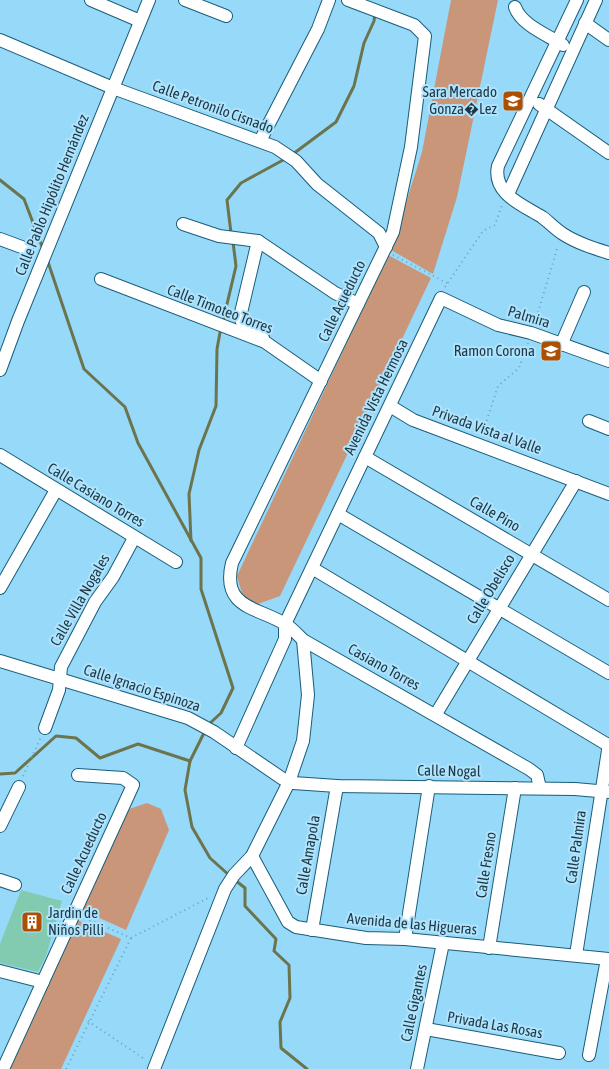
<svg xmlns="http://www.w3.org/2000/svg" width="609" height="1069" viewBox="0 0 609 1069" font-family="'Asap Condensed',sans-serif">
<rect width="100%" height="100%" fill="#97d9f9"/>
<g fill="#ca9679">
<path d="M451 0H498L457 197 433 274 391 250 422 152Z"/>
<path d="M388 255 431 278 280 596 258 604 243 597 237 576Z"/>
<path d="M147 803 161 809 169 830 126 930 82 910 126 810Z"/>
<path d="M77 920 121 939 61 1069H8Z"/>
</g>
<g fill="none" stroke-linecap="round" stroke-linejoin="round">
<g stroke="#6b744d" stroke-width="3">
<path d="M293 154 336 122 354 86 364 43 374 21 375 13"/>
<path d="M0 180 24 199 43 249"/>
<path d="M231 233 227 200 241 183 285 159"/>
<path d="M47 259 84 369 125 407 138 443 201 558V589L233 688 221 713 208 725"/>
<path d="M223 321 236 266 233 242"/>
<path d="M191 541 189 494 199 450 216 406 217 349 221 327"/>
<path d="M205 731 190 761 185 790 192 827 210 858 230 876"/>
<path d="M0 774 15 773 56 736 76 738 100 758 138 744 190 761"/>
<path d="M235 880 245 888V906L276 939 274 951 289 965 290 998 280 1022 281 1048 307 1069"/>
</g>
</g>
<path fill="#82cbb1" d="M21 890 62 901 46 956 38 972 0 963V944Z"/>
<g fill="none" stroke-linecap="round" stroke-linejoin="round">
<g stroke="#185d79" stroke-width="14">
<g id="minor">
<path d="M91 0 140 21"/>
<path d="M185 0 226 16"/>
<path d="M348 0 414 25 425 36 411 147 393 232 232 563C221 609 258 607 285 624 292 628 297 634 303 640L529 769 537 775 540 788"/>
<path d="M577 0 498 166C492 194 523 205 542 217 549 222 555 229 563 234 577 243 593 248 609 253"/>
<path d="M515 7C521 25 548 35 563 45"/>
<path d="M585 23 609 40"/>
<path d="M0 40 113 88 275 147 296 161 317 184 379 233 386 247"/>
<path d="M539 104 609 153"/>
<path d="M260 141 318 29 329 0"/>
<path d="M508 194 596 0"/>
<path d="M183 224 219 236 258 241 335 293 358 304"/>
<path d="M0 239 27 249"/>
<path d="M258 241 240 317 242 322 263 338"/>
<path d="M101 279 265 342 321 381"/>
<path d="M561 345 584 292"/>
<path d="M0 370 18 321 149 0"/>
<path d="M390 406 413 420 609 494"/>
<path d="M589 421 609 429"/>
<path d="M0 455 176 562"/>
<path d="M365 457 609 600"/>
<path d="M338 514 609 673"/>
<path d="M312 568 608 745"/>
<path d="M0 588 56 490"/>
<path d="M0 661 188 718 214 732 283 779 293 783 337 786 575 789 609 792"/>
<path d="M436 714 576 481"/>
<path d="M45 728 59 690 61 667 95 602 113 577 134 538"/>
<path d="M236 748 285 639V624L441 298 498 325 531 333 609 361"/>
<path d="M0 826 19 787"/>
<path d="M252 856 288 922 296 927 366 938 405 939 609 959"/>
<path d="M0 880 15 885"/>
<path d="M312 930 337 786"/>
<path d="M405 939 429 786"/>
<path d="M489 948 515 788"/>
<path d="M576 955 609 744"/>
<path d="M0 971 43 982"/>
<path d="M426 1029 559 1053"/>
<path d="M589 1055 607 959"/>
<path d="M3 1069 133 785 123 778 78 775"/>
<path d="M154 1069 225 889 234 875 252 856 289 782 303 741 308 695 303 640"/>
<path d="M417 1069 443 943"/>
</g>
</g>
<g stroke="#6da2bb" stroke-width="2" stroke-dasharray="1 4" stroke-linecap="butt">
<path d="M393 255 447 283"/>
<path d="M445 287 483 231 495 225 502 205"/>
<path d="M535 322 558 246"/>
<path d="M482 435 498 386 519 368 528 343"/>
<path d="M23 776 41 737"/>
<path d="M85 918 131 938"/>
<path d="M131 938 208 898"/>
<path d="M88 1021 146 1060"/>
<path d="M66 1069 131 938"/>
</g>
<use href="#minor" stroke="#fff" stroke-width="12"/>
</g>
<defs>
<g id="school-square" transform="scale(1.125)"><rect x="-9" y="-9" width="18" height="18" rx="4" fill="#ae4f00" stroke="#b0e4fe"/><path d="M0-5L7-2L0 1L-7-2ZM-4 1L0 2.5L4 1V4Q0 6-4 4Z" fill="#fff"/></g>
<g id="building-square" transform="scale(1.125)"><rect x="-9" y="-9" width="18" height="18" rx="4" fill="#ae4f00" stroke="#b0e4fe"/><path d="M-4-6H4V6H1V3H-1V6H-4ZM-2.5-4.3h1.7v1.8h-1.7ZM.8-4.3h1.7v1.8H.8ZM-2.5-1h1.7V.8h-1.7ZM.8-1h1.7V.8H.8Z" fill="#fff"/></g>
</defs>
<g fill-rule="evenodd">
<use href="#school-square" x="513" y="101"/>
<use href="#school-square" x="551" y="351"/>
<use href="#building-square" x="32" y="922"/>
</g>
<g text-anchor="middle" stroke-width="4" stroke-linejoin="round" paint-order="stroke">
<g font-size="15" fill="#1d3844" stroke="#b0e4fe" text-anchor="end">
<text x="497" y="97">Sara Mercado<tspan x="497" dy="17">Gonza�Lez</tspan></text>
<text x="535" y="356">Ramon Corona</text>
<text x="48" y="918" text-anchor="start">Jardin de<tspan x="48" dy="17">Niños Pilli</tspan></text>
</g>
<g font-size="15" fill="#1d3844" stroke="#b0e4fe">
<text transform="translate(213 107) rotate(20)" y="5">Calle Petronilo Cisnado</text>
<text transform="translate(52 195) rotate(-68)" y="5">Calle Pablo Hipólito Hernández</text>
<text transform="translate(342 301) rotate(-64)" y="5">Calle Acueducto</text>
<text transform="translate(220 309) rotate(21)" y="5">Calle Timoteo Torres</text>
<text transform="translate(529 317) rotate(17)" y="5">Palmira</text>
<text transform="translate(376 397) rotate(-64)" y="5">Avenida Vista Hermosa</text>
<text transform="translate(487 430) rotate(20)" y="5">Privada Vista al Valle</text>
<text transform="translate(96 495) rotate(31)" y="5">Calle Casiano Torres</text>
<text transform="translate(495 514) rotate(30)" y="5">Calle Pino</text>
<text transform="translate(491 589) rotate(-59)" y="5">Calle Obelisco</text>
<text transform="translate(80 600) rotate(-60)" y="5">Calle Villa Nogales</text>
<text transform="translate(384 667) rotate(29)" y="5">Casiano Torres</text>
<text transform="translate(142 688) rotate(18)" y="5">Calle Ignacio Espinoza</text>
<text transform="translate(449 771) rotate(1)" y="5">Calle Nogal</text>
<text transform="translate(576 847) rotate(-82)" y="5">Calle Palmira</text>
<text transform="translate(84 853) rotate(-65)" y="5">Calle Acueducto</text>
<text transform="translate(308 855) rotate(-80)" y="5">Calle Amapola</text>
<text transform="translate(486 865) rotate(-81)" y="5">Calle Fresno</text>
<text transform="translate(412 924) rotate(5)" y="5">Avenida de las Higueras</text>
<text transform="translate(414 1003) rotate(-78)" y="5">Calle Gigantes</text>
<text transform="translate(495 1025) rotate(10)" y="5">Privada Las Rosas</text>
</g>
</g>
</svg>
